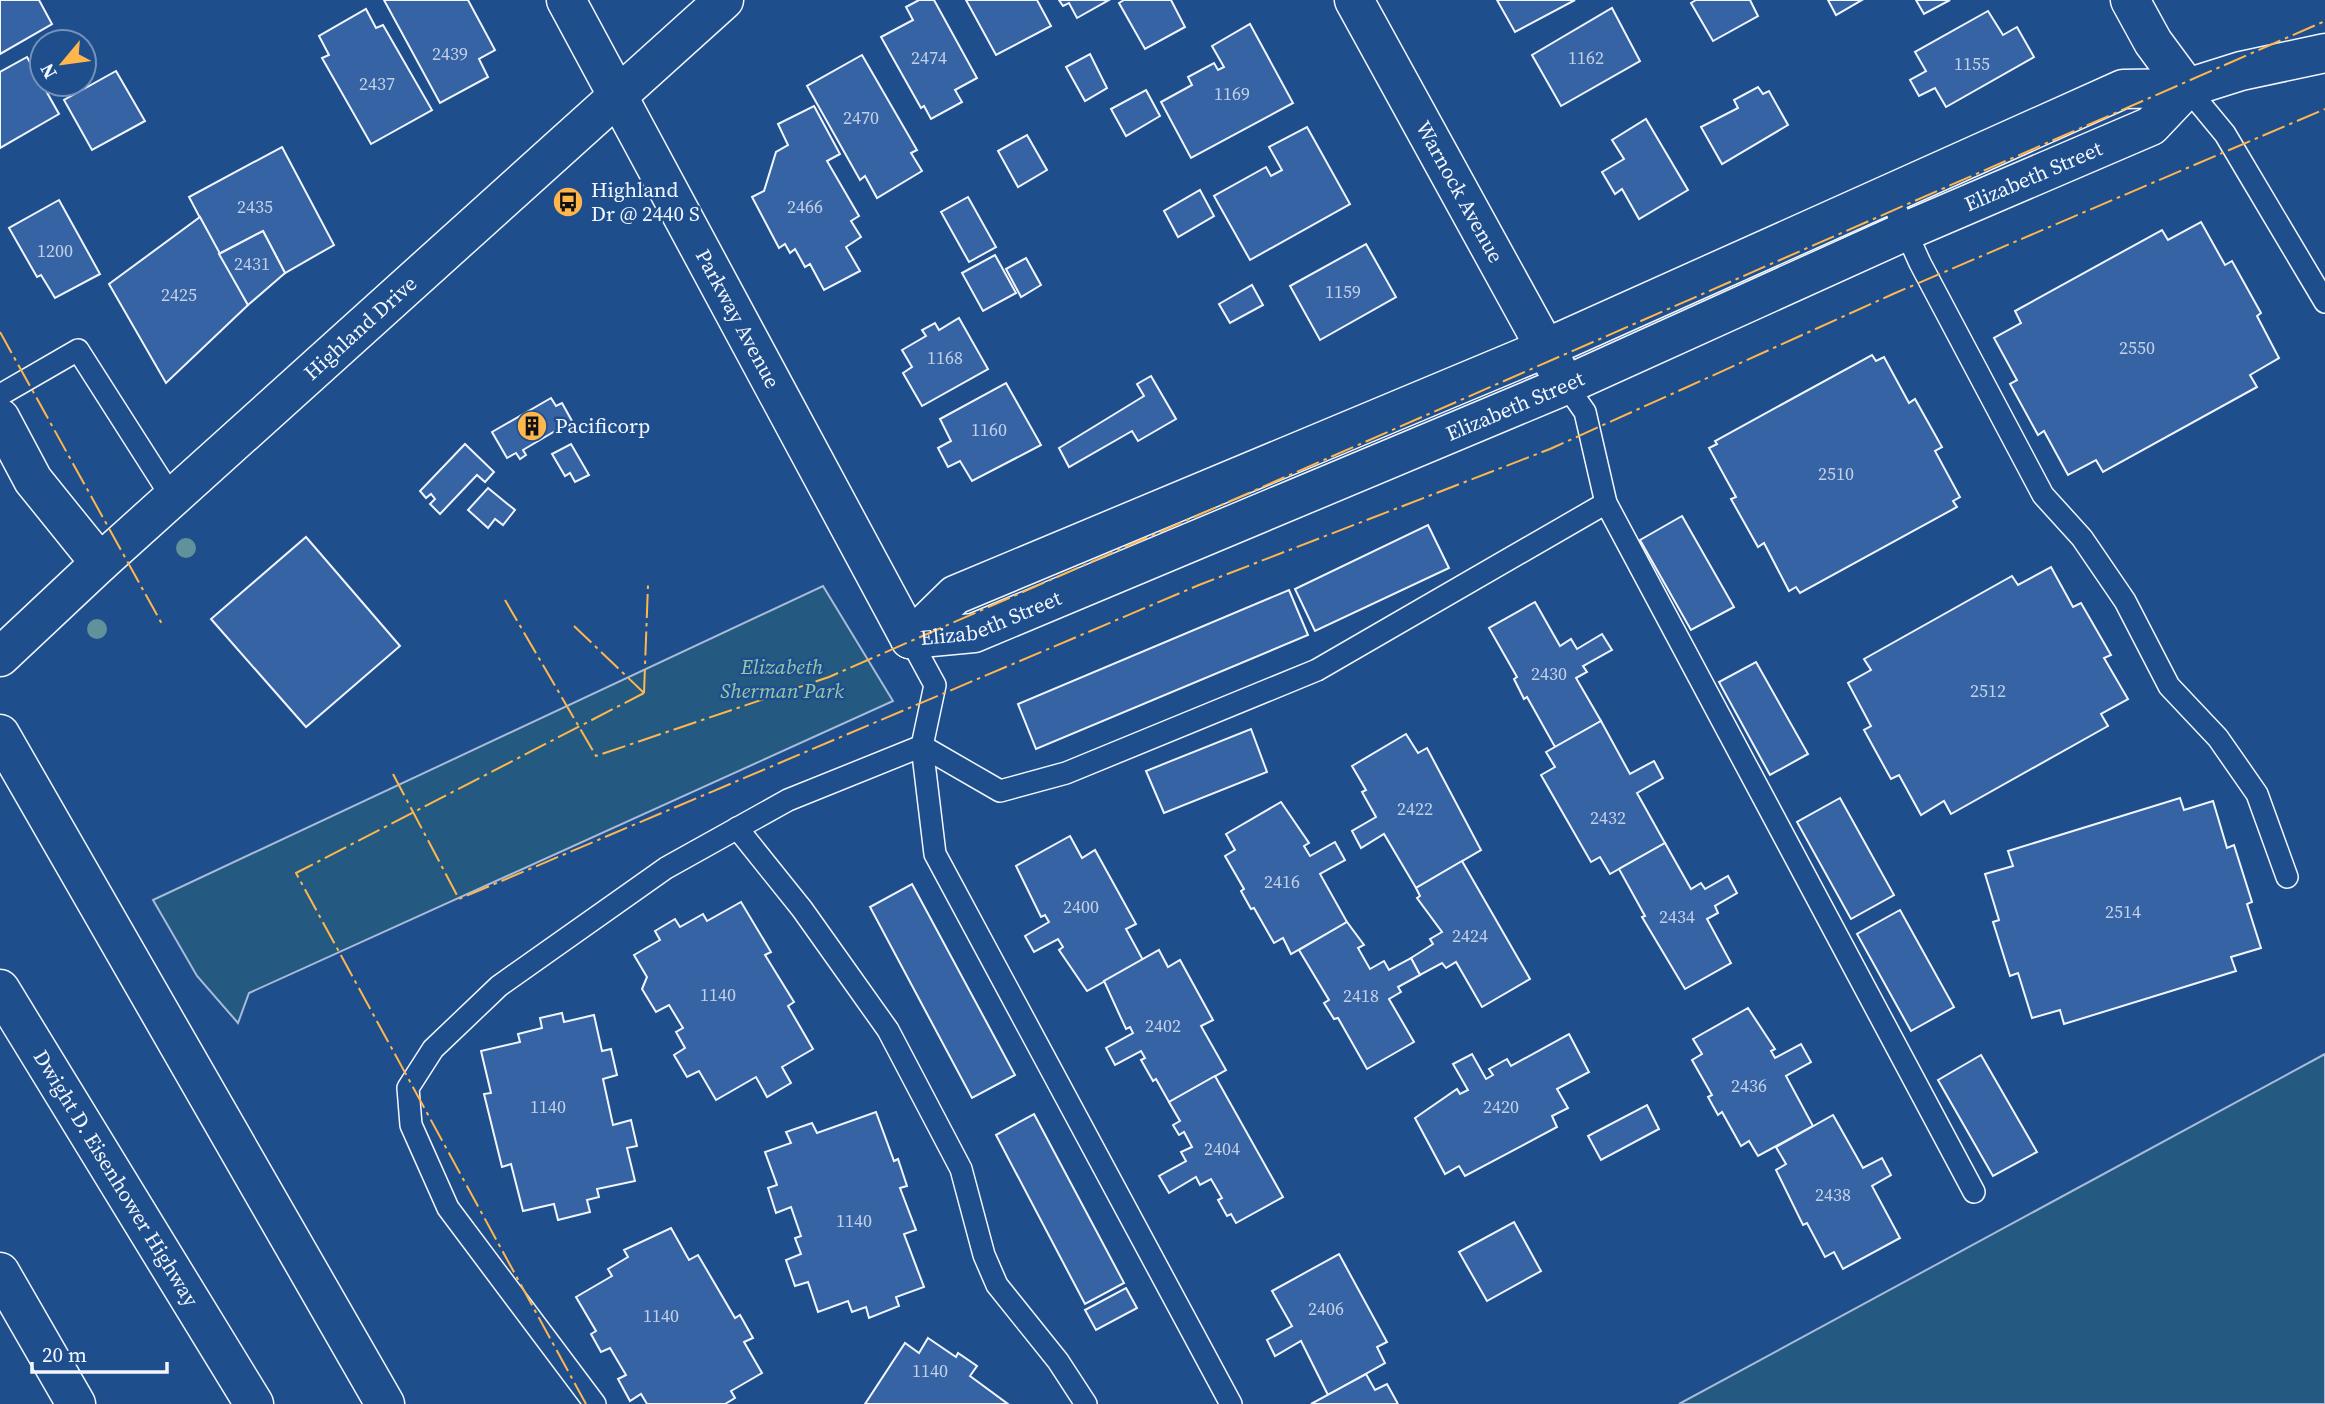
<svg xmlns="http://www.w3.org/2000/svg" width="2325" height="1404" viewBox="0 0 2325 1404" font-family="'Source Serif 4',serif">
<rect width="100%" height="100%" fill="#1f4e8c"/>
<g fill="#245a82" stroke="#a8bbd7" stroke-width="2">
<path d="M823 586 893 701 249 993 238 1023 197 976 153 900Z"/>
<path d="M2325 1054V1404H1679Z"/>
</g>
<g fill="#3563a3" stroke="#f2f6ff" stroke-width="2">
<path d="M0 0H39L52 24 0 54Z"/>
<path d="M384 0H468L495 50 479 59 488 77 440 103Z"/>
<path d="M919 0H934L977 78 955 90 962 102 931 119 924 106 921 108 881 37 913 20 906 7Z"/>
<path d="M966 0H1037L1051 26 996 55Z"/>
<path d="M1059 0H1109L1077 18 1069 3 1063 6Z"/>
<path d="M1124 0H1171L1185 27 1145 49 1119 3Z"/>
<path d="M1497 0H1575L1515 32Z"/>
<path d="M1696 0H1750L1758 16 1713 41 1691 3Z"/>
<path d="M1828 0H1862L1836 15Z"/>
<path d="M1916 0H1950L1924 14Z"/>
<path d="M1612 8 1640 61 1561 106 1532 55Z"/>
<path d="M366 9 376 28 383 25 432 110 371 144 322 58 329 55 319 36Z"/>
<path d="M1988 11 2003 35 2017 27 2034 57 1946 107 1935 88 1919 96 1910 80 1926 71 1915 52Z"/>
<path d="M1250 24 1293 103 1191 158 1161 102 1192 85 1188 77 1214 63 1218 70 1224 67 1212 46Z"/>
<path d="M1090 54 1107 88 1085 101 1066 67Z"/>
<path d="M862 55 917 150 911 153 922 171 877 198 865 176 860 180 807 86Z"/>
<path d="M27 57 59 114 0 148V72Z"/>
<path d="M116 71 145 121 92 150 64 100Z"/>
<path d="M1758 87 1763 94 1769 91 1788 125 1722 164 1701 127 1738 108 1734 100Z"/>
<path d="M1146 90 1160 116 1126 136 1111 109Z"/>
<path d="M814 106 840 154 827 161 859 216 851 221 861 237 846 247 860 271 824 290 810 264 805 267 795 249 790 253 785 244 779 248 752 197 764 191 776 152 788 145 778 124Z"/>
<path d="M1646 119 1688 190 1639 219 1622 189 1615 194 1602 172 1624 159 1612 140Z"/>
<path d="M1307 127 1350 204 1250 260 1214 196 1266 167 1271 176 1282 170 1269 147Z"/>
<path d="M1027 135 1047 170 1018 187 998 151Z"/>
<path d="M282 147 334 245 285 273 263 231 219 254 189 197Z"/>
<path d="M1200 190 1214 216 1178 237 1164 211Z"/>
<path d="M968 197 996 247 969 262 941 212Z"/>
<path d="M59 200 100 274 55 298 41 275 37 277 9 228Z"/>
<path d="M200 217 248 305 166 383 109 284Z"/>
<path d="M2201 222 2225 265 2232 261 2261 313 2257 316 2279 358 2250 375 2257 387 2103 472 2096 460 2068 475 2044 431 2038 435 2010 384 2017 380 1994 338 2021 323 2015 311 2162 230 2168 240Z"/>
<path d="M263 231 285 273 248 305 219 254Z"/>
<path d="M1366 244 1396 297 1320 340 1290 286Z"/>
<path d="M995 255 1016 293 983 311 962 273Z"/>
<path d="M1026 258 1041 285 1021 297 1006 269Z"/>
<path d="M1252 285 1263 305 1230 323 1219 304Z"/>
<path d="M959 318 988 369 922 406 903 373 912 367 902 350 926 336 922 330 935 323 939 330Z"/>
<path d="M1872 355 1876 361 1884 357 1909 403 1915 399 1942 447 1935 451 1960 497 1953 501 1957 507 1800 593 1796 587 1789 591 1764 543 1758 547 1731 499 1736 497 1709 448 1717 444 1715 441Z"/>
<path d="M1151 376 1176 419 1138 441 1132 431 1069 467 1059 448 1144 396 1137 384Z"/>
<path d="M1006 383 1041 445 972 481 960 461 948 467 938 448 951 441 940 419Z"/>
<path d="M551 398 556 406 562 403 572 421 523 450 526 455 520 459 516 453 507 458 492 432Z"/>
<path d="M465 444 494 472 485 482 477 475 440 514 430 504 435 499 431 494 426 498 420 491Z"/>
<path d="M571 444 589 475 575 482 570 473 565 476 552 454Z"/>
<path d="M488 488 515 510 503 525 495 519 488 528 468 510Z"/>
<path d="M1682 516 1734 607 1691 630 1640 540Z"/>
<path d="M1428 525 1449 568 1315 631 1295 589Z"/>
<path d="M306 537 400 646 306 727 211 619Z"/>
<path d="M2051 567 2073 607 2081 603 2111 655 2104 658 2128 699 2101 714 2108 726 1951 814 1944 801 1921 815 1899 775 1891 779 1864 730 1871 726 1848 683 1871 670 1864 659 2012 576 2018 585Z"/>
<path d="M1289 590 1308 635 1036 749 1018 704Z"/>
<path d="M1535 602 1560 646 1571 639 1577 649 1602 634 1612 650 1583 666 1587 672 1576 678 1601 721 1555 747 1527 697 1524 699 1514 679 1517 677 1489 628Z"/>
<path d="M1756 662 1808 754 1770 775 1719 682Z"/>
<path d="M1601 721 1630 774 1654 761 1663 778 1637 793 1665 843 1610 874 1600 857 1591 862 1541 775 1555 767 1546 752Z"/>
<path d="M1251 729 1267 772 1164 813 1146 771Z"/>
<path d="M1406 734 1418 753 1427 748 1481 850 1416 888 1384 834 1361 848 1352 831 1376 817 1362 792 1366 790 1352 766Z"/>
<path d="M1840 798 1894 895 1851 919 1797 822Z"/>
<path d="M2180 798 2184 810 2213 801 2227 848 2234 845 2252 902 2247 904 2261 948 2231 957 2236 971 2064 1024 2060 1010 2032 1018 2018 973 2010 976 1993 922 1999 920 1985 874 2013 866 2008 851Z"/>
<path d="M1281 802 1309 843 1304 846 1310 856 1335 842 1345 860 1320 874 1347 922 1291 954 1283 938 1274 943 1254 908 1251 909 1241 891 1244 889 1225 856 1235 850 1226 834Z"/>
<path d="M1070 836 1082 858 1095 850 1136 924 1126 929 1143 960 1087 991 1059 950 1063 947 1058 939 1034 952 1025 936 1049 922 1045 915 1041 917 1016 866Z"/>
<path d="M1665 843 1691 889 1701 883 1705 889 1728 876 1737 893 1715 906 1718 913 1707 919 1731 963 1685 989 1642 917 1645 916 1619 869Z"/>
<path d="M1462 861 1530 979 1482 1007 1456 962 1446 968 1442 963 1420 975 1411 958 1433 944 1430 939 1442 932 1417 898 1420 896 1416 888Z"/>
<path d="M912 884 1015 1075 972 1098 870 907Z"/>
<path d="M741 902 771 952 765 955 794 1002 788 1006 813 1049 782 1067 791 1083 767 1097 756 1077 716 1100 699 1071 687 1077 674 1055 685 1048 676 1032 683 1028 669 1005 656 1012 642 989 647 977 634 955 660 940 655 931 675 919 680 927 703 914 707 921Z"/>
<path d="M1900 910 1954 1007 1911 1031 1857 934Z"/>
<path d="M1347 922 1364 945 1358 948 1370 969 1384 961 1389 970 1411 958 1420 975 1398 987 1401 992 1389 999 1414 1042 1367 1069 1338 1018 1334 1019 1324 1003 1329 1000 1299 950Z"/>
<path d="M1159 950 1168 967 1180 960 1213 1020 1201 1026 1226 1070 1169 1102 1156 1079 1153 1081 1141 1060 1145 1058 1141 1051 1115 1065 1106 1048 1133 1033 1130 1027 1126 1029 1104 981Z"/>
<path d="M1748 1008 1775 1049 1771 1051 1775 1058 1801 1044 1811 1062 1786 1076 1813 1126 1758 1156 1749 1141 1741 1146 1722 1112 1718 1115 1708 1097 1712 1095 1692 1060 1702 1054 1693 1039Z"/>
<path d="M562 1013 564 1022 594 1015 602 1051 611 1049 617 1075 603 1079 613 1125 631 1120 637 1146 627 1148 635 1181 597 1189 599 1197 587 1200 590 1212 558 1220 554 1204 523 1211 511 1164 502 1167 484 1094 491 1093 481 1051 520 1042 518 1034 542 1028 540 1018Z"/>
<path d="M1569 1034 1589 1072 1557 1089 1568 1108 1552 1116 1557 1127 1465 1176 1459 1166 1445 1174 1415 1118 1457 1089 1460 1094 1468 1090 1453 1064 1472 1054 1486 1079 1493 1075 1489 1069 1507 1059 1511 1066Z"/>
<path d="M1981 1055 2037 1152 1993 1176 1938 1080Z"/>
<path d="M1215 1076 1283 1197 1236 1223 1231 1214 1227 1216 1218 1200 1222 1198 1211 1179 1200 1185 1196 1177 1169 1193 1159 1176 1186 1161 1181 1152 1192 1147 1184 1132 1179 1135 1173 1125 1180 1121 1169 1102Z"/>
<path d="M1647 1105 1659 1129 1601 1160 1588 1136Z"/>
<path d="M876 1112 894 1161 898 1159 907 1186 900 1188 916 1230 904 1234 924 1287 896 1297 899 1306 869 1318 866 1307 852 1312 848 1301 818 1312 808 1282 795 1286 786 1260 801 1254 795 1238 801 1236 791 1207 776 1213 768 1188 777 1185 765 1152 791 1143 786 1132 812 1123 817 1133Z"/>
<path d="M1034 1114 1124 1283 1085 1304 996 1135Z"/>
<path d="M1833 1115 1863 1168 1882 1158 1891 1175 1872 1186 1900 1238 1843 1269 1834 1252 1825 1257 1807 1223 1803 1225 1776 1170 1786 1164 1776 1147Z"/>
<path d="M1514 1222 1541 1271 1487 1301 1459 1252Z"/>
<path d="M671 1228 689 1260 698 1255 735 1318 740 1315 753 1338 744 1342 762 1373 731 1391 735 1398 725 1404H647L641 1394 630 1401 618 1379 626 1375 610 1348 601 1352 591 1334 596 1331 576 1297 612 1276 608 1269 628 1257 624 1250Z"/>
<path d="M1339 1254 1387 1342 1377 1347 1385 1363 1328 1395 1301 1341 1275 1356 1267 1340 1292 1326 1272 1291Z"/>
<path d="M1126 1288 1137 1308 1096 1330 1085 1310Z"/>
<path d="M928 1338 956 1357 958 1353 977 1366 970 1376 1008 1404H865L905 1343 919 1353Z"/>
<path d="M1366 1374 1375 1390 1387 1384 1398 1404H1311Z"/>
</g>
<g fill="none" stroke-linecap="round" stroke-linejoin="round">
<g stroke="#f2f6ff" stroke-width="24">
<g id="lane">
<path d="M2187 88 2225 134 2325 302"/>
<path d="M1889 194 1920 263 2043 495 2082 538 2125 601 2169 686 2218 738 2257 794 2287 877"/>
<path d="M1566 385 1585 412 1606 503 1974 1192"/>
<path d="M0 395 78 350 173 499"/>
<path d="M910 639 935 685 922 746 935 854 1231 1404"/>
<path d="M737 828 802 909 888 1030 961 1169 984 1255 997 1285 1058 1361 1086 1404"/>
<path d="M595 1404 448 1208 411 1125 408 1088 433 1049 499 986 666 868 788 800 922 746 1000 791 1066 773 1317 670 1606 503"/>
</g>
</g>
<g stroke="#f2f6ff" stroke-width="41">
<g id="street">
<path id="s1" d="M566 0 910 639"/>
<path id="s2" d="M1354 0 1558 371"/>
<path d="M2130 0 2153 42 2187 88"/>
<path d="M0 418 33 480 100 563"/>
<path d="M910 639 955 595 1546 348 2123 89 2187 88 2241 71 2325 53"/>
<path id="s3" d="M910 639 974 633 1566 385 1906 231 2151 126 2187 88"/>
</g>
</g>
<g stroke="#f2f6ff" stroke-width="41">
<g id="secondary">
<path id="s4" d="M0 657 100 563 724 0"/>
</g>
</g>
<g stroke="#f2f6ff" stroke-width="41">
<g id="highway">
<path d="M0 734 385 1404"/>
<path id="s5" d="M0 989 254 1404"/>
<path d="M0 1272 76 1404"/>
</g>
</g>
<use href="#lane" stroke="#1f4e8c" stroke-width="21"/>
<use href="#street" stroke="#1f4e8c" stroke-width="38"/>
<use href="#secondary" stroke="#1f4e8c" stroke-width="38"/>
<use href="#highway" stroke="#1f4e8c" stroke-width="38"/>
<g stroke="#ffb74d" stroke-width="2" stroke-dasharray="24 5 3.5 5" stroke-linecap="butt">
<path d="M0 332 162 624"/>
<path d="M505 600 596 756 829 677 2325 21"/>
<path d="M574 626 644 693"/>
<path d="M644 693 648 585"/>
<path d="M393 774 459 899 1199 585 1550 449 1893 294 2325 109"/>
<path d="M586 1404 296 873 644 693"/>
</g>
</g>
<g fill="#61919a">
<circle cx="186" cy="548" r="10"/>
<circle cx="97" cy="629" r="10"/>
</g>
<defs>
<g id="bus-disc" transform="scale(1.575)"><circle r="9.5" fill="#ffb74d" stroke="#1f4e8c"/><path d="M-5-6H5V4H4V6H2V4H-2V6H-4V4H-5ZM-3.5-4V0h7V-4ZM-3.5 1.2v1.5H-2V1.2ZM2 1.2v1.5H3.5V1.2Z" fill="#111"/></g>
<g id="building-disc" transform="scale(1.575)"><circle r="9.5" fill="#ffb74d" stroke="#1f4e8c"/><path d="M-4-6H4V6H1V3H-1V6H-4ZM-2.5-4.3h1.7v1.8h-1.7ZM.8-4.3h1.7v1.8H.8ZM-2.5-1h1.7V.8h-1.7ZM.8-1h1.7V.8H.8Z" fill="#111"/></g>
</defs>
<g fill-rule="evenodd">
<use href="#bus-disc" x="568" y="202"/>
<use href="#building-disc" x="532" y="426"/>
</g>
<g text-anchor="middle" stroke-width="5" stroke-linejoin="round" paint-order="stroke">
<g font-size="18" fill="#c3d1e8">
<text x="450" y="60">2439</text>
<text x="929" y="64">2474</text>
<text x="1586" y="64">1162</text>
<text x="1972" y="70">1155</text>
<text x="377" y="90">2437</text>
<text x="1232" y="100">1169</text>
<text x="861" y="124">2470</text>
<text x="255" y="213">2435</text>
<text x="805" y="213">2466</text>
<text x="55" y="257">1200</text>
<text x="252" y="270">2431</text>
<text x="1343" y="298">1159</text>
<text x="179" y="301">2425</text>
<text x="2137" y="354">2550</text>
<text x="945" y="364">1168</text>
<text x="989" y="436">1160</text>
<text x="1836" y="480">2510</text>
<text x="1549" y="680">2430</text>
<text x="1988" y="697">2512</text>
<text x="1415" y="815">2422</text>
<text x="1608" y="824">2432</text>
<text x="1282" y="888">2416</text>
<text x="1081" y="913">2400</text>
<text x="2123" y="918">2514</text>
<text x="1677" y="923">2434</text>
<text x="1470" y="942">2424</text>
<text x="718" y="1001">1140</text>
<text x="1361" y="1002">2418</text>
<text x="1163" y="1032">2402</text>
<text x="1749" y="1092">2436</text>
<text x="548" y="1113">1140</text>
<text x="1501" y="1113">2420</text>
<text x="1222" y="1155">2404</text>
<text x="1833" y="1201">2438</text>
<text x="854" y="1227">1140</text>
<text x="1326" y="1315">2406</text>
<text x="661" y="1322">1140</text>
<text x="930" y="1377">1140</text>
</g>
<g font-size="21" fill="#f2f6ff" stroke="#1f4e8c">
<text dy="7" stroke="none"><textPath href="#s3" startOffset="1218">Elizabeth Street</textPath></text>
<text dy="7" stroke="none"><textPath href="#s2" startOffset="219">Warnock Avenue</textPath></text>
<text dy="7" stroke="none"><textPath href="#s1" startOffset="362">Parkway Avenue</textPath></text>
<text dy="7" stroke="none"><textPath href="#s4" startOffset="488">Highland Drive</textPath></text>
<text dy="7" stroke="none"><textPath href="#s3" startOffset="651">Elizabeth Street</textPath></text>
<text dy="7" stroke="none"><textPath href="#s3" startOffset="84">Elizabeth Street</textPath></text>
<text dy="7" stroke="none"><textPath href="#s5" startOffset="222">Dwight D. Eisenhower Highway</textPath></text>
</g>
<g font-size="21" fill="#f2f6ff" stroke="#1f4e8c" text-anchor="start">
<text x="591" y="197">Highland<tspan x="591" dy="24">Dr @ 2440 S</tspan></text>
<text x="555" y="433">Pacificorp</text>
</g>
<g font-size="21" font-style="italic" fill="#97c8a6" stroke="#1f4e8c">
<text x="782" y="674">Elizabeth<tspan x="782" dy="24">Sherman Park</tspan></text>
</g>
</g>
<g transform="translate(63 63) rotate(241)"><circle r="33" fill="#1f4e8c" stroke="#7391ba" stroke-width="2"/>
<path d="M0-5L12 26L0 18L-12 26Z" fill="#ffb74d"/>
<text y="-10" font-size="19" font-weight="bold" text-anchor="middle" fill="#f2f6ff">N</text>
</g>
<path d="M32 1362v10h135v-10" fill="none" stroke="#f2f6ff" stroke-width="3.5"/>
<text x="42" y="1362" font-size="21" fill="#f2f6ff" stroke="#1f4e8c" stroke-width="5" paint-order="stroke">20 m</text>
</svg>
